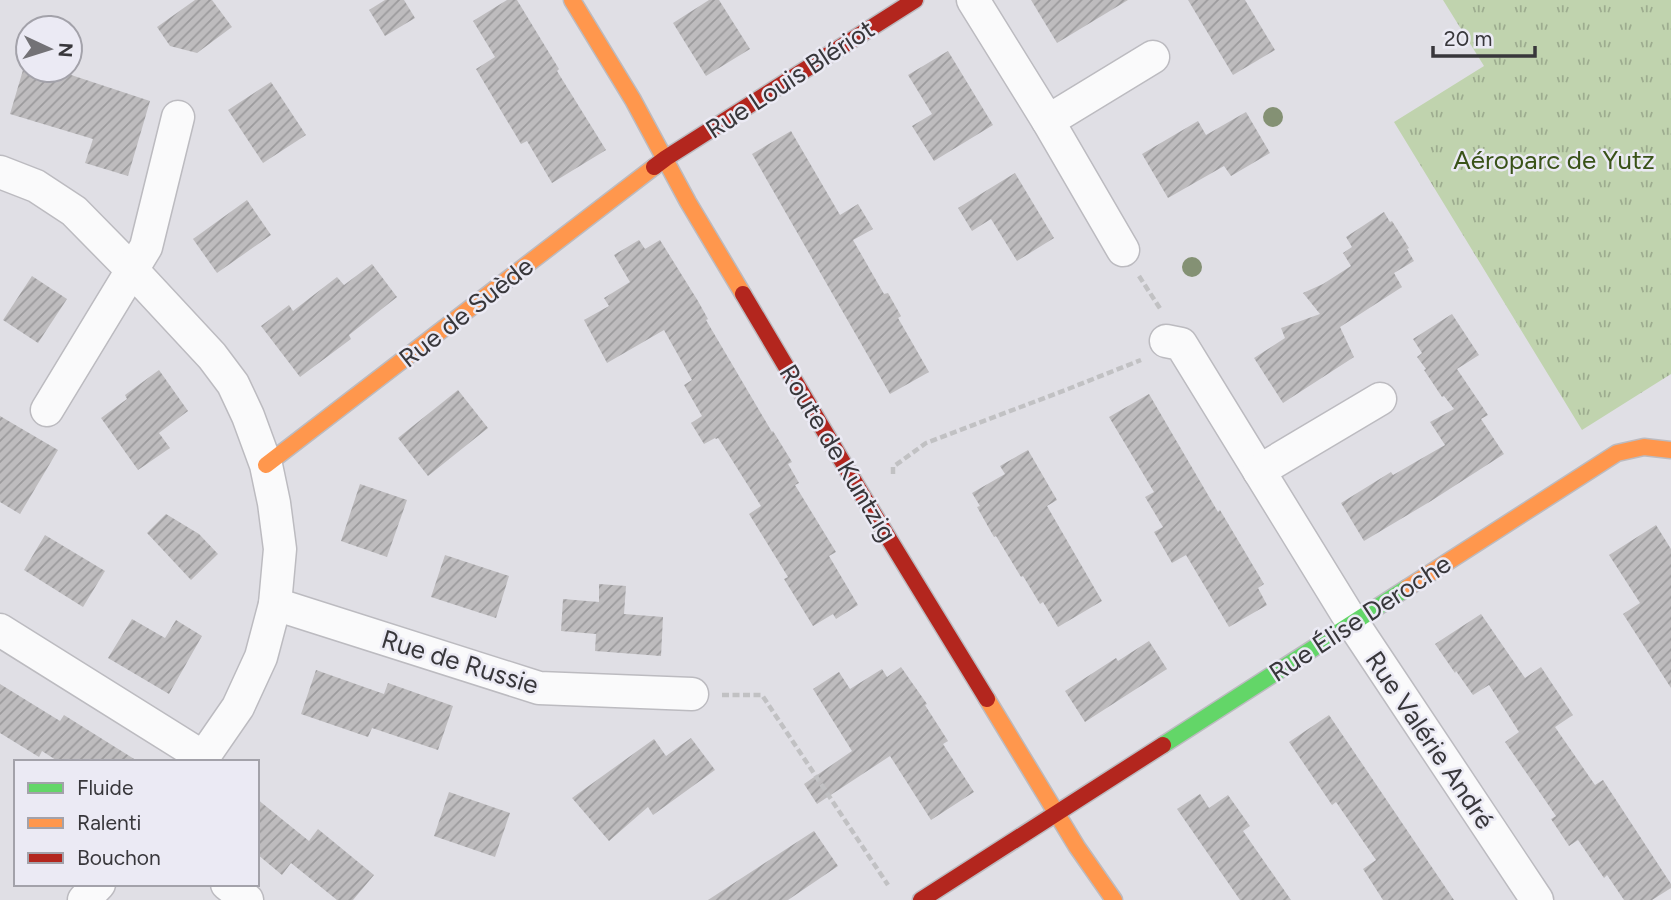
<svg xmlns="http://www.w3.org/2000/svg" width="1671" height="900" viewBox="0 0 1671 900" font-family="Figtree,sans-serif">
<defs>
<pattern id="grass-tufts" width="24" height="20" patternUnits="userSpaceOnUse" patternTransform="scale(1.75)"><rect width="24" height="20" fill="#c0d3ae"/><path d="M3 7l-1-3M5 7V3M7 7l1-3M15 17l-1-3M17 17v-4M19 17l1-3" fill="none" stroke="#9dac8f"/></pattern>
<pattern id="building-hatch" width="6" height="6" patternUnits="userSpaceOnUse" patternTransform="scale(1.75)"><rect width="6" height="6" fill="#bebcbe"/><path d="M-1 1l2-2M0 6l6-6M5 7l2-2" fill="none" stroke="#9b9a9c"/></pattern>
</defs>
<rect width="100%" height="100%" fill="#e0dfe5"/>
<path fill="url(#grass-tufts)" d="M1443 0H1671V374L1582 430 1394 122 1484 66Z"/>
<g fill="url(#building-hatch)">
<path d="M195 0H212L232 27 197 53 170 46 157 27Z"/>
<path d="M385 0H404L415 18 385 36 369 10Z"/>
<path d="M507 0H517L559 69 557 71 606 150 552 183 527 141 521 144 476 69 495 57 473 21Z"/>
<path d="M709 0H719L750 49 706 76 673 23Z"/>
<path d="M1031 0H1128L1057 43Z"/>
<path d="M1188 0H1245L1275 50 1233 75Z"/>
<path d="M948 51 993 125 934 161 912 126 932 114 908 75Z"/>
<path d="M23 70H56L150 101 128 176 85 163 93 139 10 114Z"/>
<path d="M271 82 306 135 263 163 228 110Z"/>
<path d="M1246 112 1270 153 1231 176 1224 166 1168 198 1142 154 1198 121 1206 135Z"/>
<path d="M791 131 840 215 858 204 873 229 853 240 884 294 888 293 901 316 898 318 929 372 890 394 752 154Z"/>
<path d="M1015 173 1054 238 1017 261 991 219 972 231 958 208Z"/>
<path d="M247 200 271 235 217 273 193 239Z"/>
<path d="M1384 212 1390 222 1392 221 1409 248 1407 249 1414 261 1394 273 1402 287 1340 327 1354 357 1283 403 1254 358 1285 338 1281 328 1320 314 1303 293 1323 284 1351 266 1343 253 1352 247 1346 237Z"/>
<path d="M639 240 645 249 660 240 698 301 708 319 706 320 772 432 773 431 792 462 788 464 799 483 795 485 836 552 829 556 858 605 836 619 833 614 813 626 784 579 788 577 749 514 761 506 718 438 716 439 715 438 704 444 691 423 702 416 684 385 692 380 664 330 607 363 584 320 609 306 604 298 630 282 614 255Z"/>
<path d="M372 264 397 297 349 335 351 339 300 377 261 326 289 305 293 311 337 277 344 285Z"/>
<path d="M32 276 67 299 38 343 3 320Z"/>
<path d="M1452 314 1479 355 1457 369 1488 415 1481 419 1504 454 1431 501 1364 541 1341 503 1391 472 1393 475 1445 445 1430 422 1454 409 1444 396 1442 397 1424 370 1426 369 1417 357 1422 353 1413 339Z"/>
<path d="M159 370 188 411 159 433 170 448 138 470 101 418 127 399 125 395Z"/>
<path d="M458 390 488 428 428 476 398 438Z"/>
<path d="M1149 394 1218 512 1220 510 1264 584 1258 588 1267 605 1229 627 1186 555 1172 563 1154 532 1163 527 1145 497 1154 492 1109 417Z"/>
<path d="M0 416 58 450 20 514 0 502Z"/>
<path d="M1028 450 1057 500 1047 506 1102 601 1058 627 1043 602 1040 604 1023 576 1021 577 996 536 994 537 977 507 980 506 972 493 1005 474 1000 466Z"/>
<path d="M360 484 407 500 387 557 341 541Z"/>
<path d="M166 514 199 534 218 554 191 580 147 533Z"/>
<path d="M1656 525 1671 549V688L1623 614 1640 603 1609 555Z"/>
<path d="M45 535 105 571 83 607 24 570Z"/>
<path d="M445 555 509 576 496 618 431 597Z"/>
<path d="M599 584 626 586 624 614 663 617 661 656 595 651 596 634 561 631 563 599 599 602Z"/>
<path d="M1481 614 1525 678 1541 667 1573 715 1555 727 1595 785 1603 780 1671 884V888L1652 900H1624L1607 875 1604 878 1578 840 1569 846 1551 819 1556 816 1505 742 1519 732 1489 685 1473 695 1456 671 1455 673 1435 644Z"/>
<path d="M132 619 165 638 176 620 202 636 169 694 108 658Z"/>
<path d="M1149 641 1167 669 1085 722 1065 691 1116 658 1118 661Z"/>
<path d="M901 667 927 704 925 705 948 741 943 744 974 792 931 820 890 756 817 804 804 784 852 751 813 689 839 672 850 689 882 669 887 677Z"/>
<path d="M316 670 384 694 388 683 453 706 438 750 372 728 368 737 301 714Z"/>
<path d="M0 684 60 721 64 715 139 762H59L42 751 39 757 0 733Z"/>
<path d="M1329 715 1365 768 1454 900H1383L1363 869 1376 860 1336 802 1332 805 1289 742Z"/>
<path d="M691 738 715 770 653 815 648 807 609 841 572 798 654 739 666 756Z"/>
<path d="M449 792 510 813 495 857 434 836Z"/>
<path d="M1200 794 1209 808 1228 795 1250 826 1243 831 1291 900H1240L1177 809Z"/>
<path d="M257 799 309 841 318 829 374 875 353 900H337L291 863 282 875 257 854Z"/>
<path d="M814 831 838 866 788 900H708Z"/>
</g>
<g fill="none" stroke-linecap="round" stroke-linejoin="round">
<g stroke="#bcbbc0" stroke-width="35">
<g id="street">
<path d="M973 0 1048 121 1123 250"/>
<path d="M1048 121 1153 57"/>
<path d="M0 172 36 186 74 211 133 271 212 356 233 384 248 416 266 465 274 503 280 549 275 604 261 657 238 707 200 762"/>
<path d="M1166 341 1181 344 1352 622 1537 900"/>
<path d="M47 410 146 247 178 117"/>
<path d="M1259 471 1380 399"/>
<path d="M275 604 539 688 692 694"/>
<path d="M0 630 203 757"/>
<path d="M227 884 247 900"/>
<path d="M84 900 99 884"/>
</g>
</g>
<g stroke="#bcbbc0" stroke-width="19">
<path id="fast" d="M1163 745 1407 588"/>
</g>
<g stroke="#bcbbc0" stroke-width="19">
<g id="slow">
<path d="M572 0 633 100 688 202 743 294"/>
<path d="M266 465 654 167"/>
<path d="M1407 588 1617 453 1644 447 1671 450"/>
<path d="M987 699 1077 847 1114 900"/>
</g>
</g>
<g stroke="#bcbbc0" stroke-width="19">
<g id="jam">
<path d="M654 167 666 158 915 0"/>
<path d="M743 294 864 498 987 699"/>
<path d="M921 900 1163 745"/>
</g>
</g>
<g stroke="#c1c1c3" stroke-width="4.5" stroke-dasharray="7 3.5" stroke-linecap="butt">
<path d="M1139 276 1161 310"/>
<path d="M893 474V467L926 443 1068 389 1141 360"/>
<path d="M722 695H762L888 885"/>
</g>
<use href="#street" stroke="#fafafb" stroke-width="32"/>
<use href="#fast" stroke="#63d668" stroke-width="16"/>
<use href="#slow" stroke="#ff974d" stroke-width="16"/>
<use href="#jam" stroke="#b3261e" stroke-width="16"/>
</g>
<g fill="#849174">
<circle cx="1273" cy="117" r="10"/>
<circle cx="1192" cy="267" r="10"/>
</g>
<g text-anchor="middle" stroke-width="5" stroke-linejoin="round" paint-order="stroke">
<g font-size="26" fill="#38373b" stroke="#ebeaf4">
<text transform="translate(790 79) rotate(-33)" y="9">Rue Louis Blériot</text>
<text transform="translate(466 312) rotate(-38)" y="9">Rue de Suède</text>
<text transform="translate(838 453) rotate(59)" y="9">Route de Kuntzig</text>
<text transform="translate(1360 618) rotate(-33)" y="9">Rue Élise Deroche</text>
<text transform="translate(460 662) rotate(17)" y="9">Rue de Russie</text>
<text transform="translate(1430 740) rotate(56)" y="9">Rue Valérie André</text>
</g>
<g font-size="26" fill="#395218" stroke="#ebeaf4">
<text x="1554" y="169">Aéroparc de Yutz</text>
</g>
</g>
<rect x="14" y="760" width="245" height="126" fill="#ebeaf4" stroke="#a3a2aa" stroke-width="2"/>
<rect x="28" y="783" width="35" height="10" fill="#63d668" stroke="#a3a2aa" stroke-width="2"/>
<text x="77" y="795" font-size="21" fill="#38373b">Fluide</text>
<rect x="28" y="818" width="35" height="10" fill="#ff974d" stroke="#a3a2aa" stroke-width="2"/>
<text x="77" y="830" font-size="21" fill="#38373b">Ralenti</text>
<rect x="28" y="853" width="35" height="10" fill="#b3261e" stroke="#a3a2aa" stroke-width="2"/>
<text x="77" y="865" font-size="21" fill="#38373b">Bouchon</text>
<g transform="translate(49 49) rotate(94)"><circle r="33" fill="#ebeaf4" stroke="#a3a2aa" stroke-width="2"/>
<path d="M0-5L12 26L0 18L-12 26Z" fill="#737276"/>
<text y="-10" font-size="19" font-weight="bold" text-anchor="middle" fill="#38373b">N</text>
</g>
<path d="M1433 46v10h102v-10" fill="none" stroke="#38373b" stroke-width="3.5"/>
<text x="1444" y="46" font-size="21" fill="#38373b" stroke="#ebeaf4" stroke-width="5" paint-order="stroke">20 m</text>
</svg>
